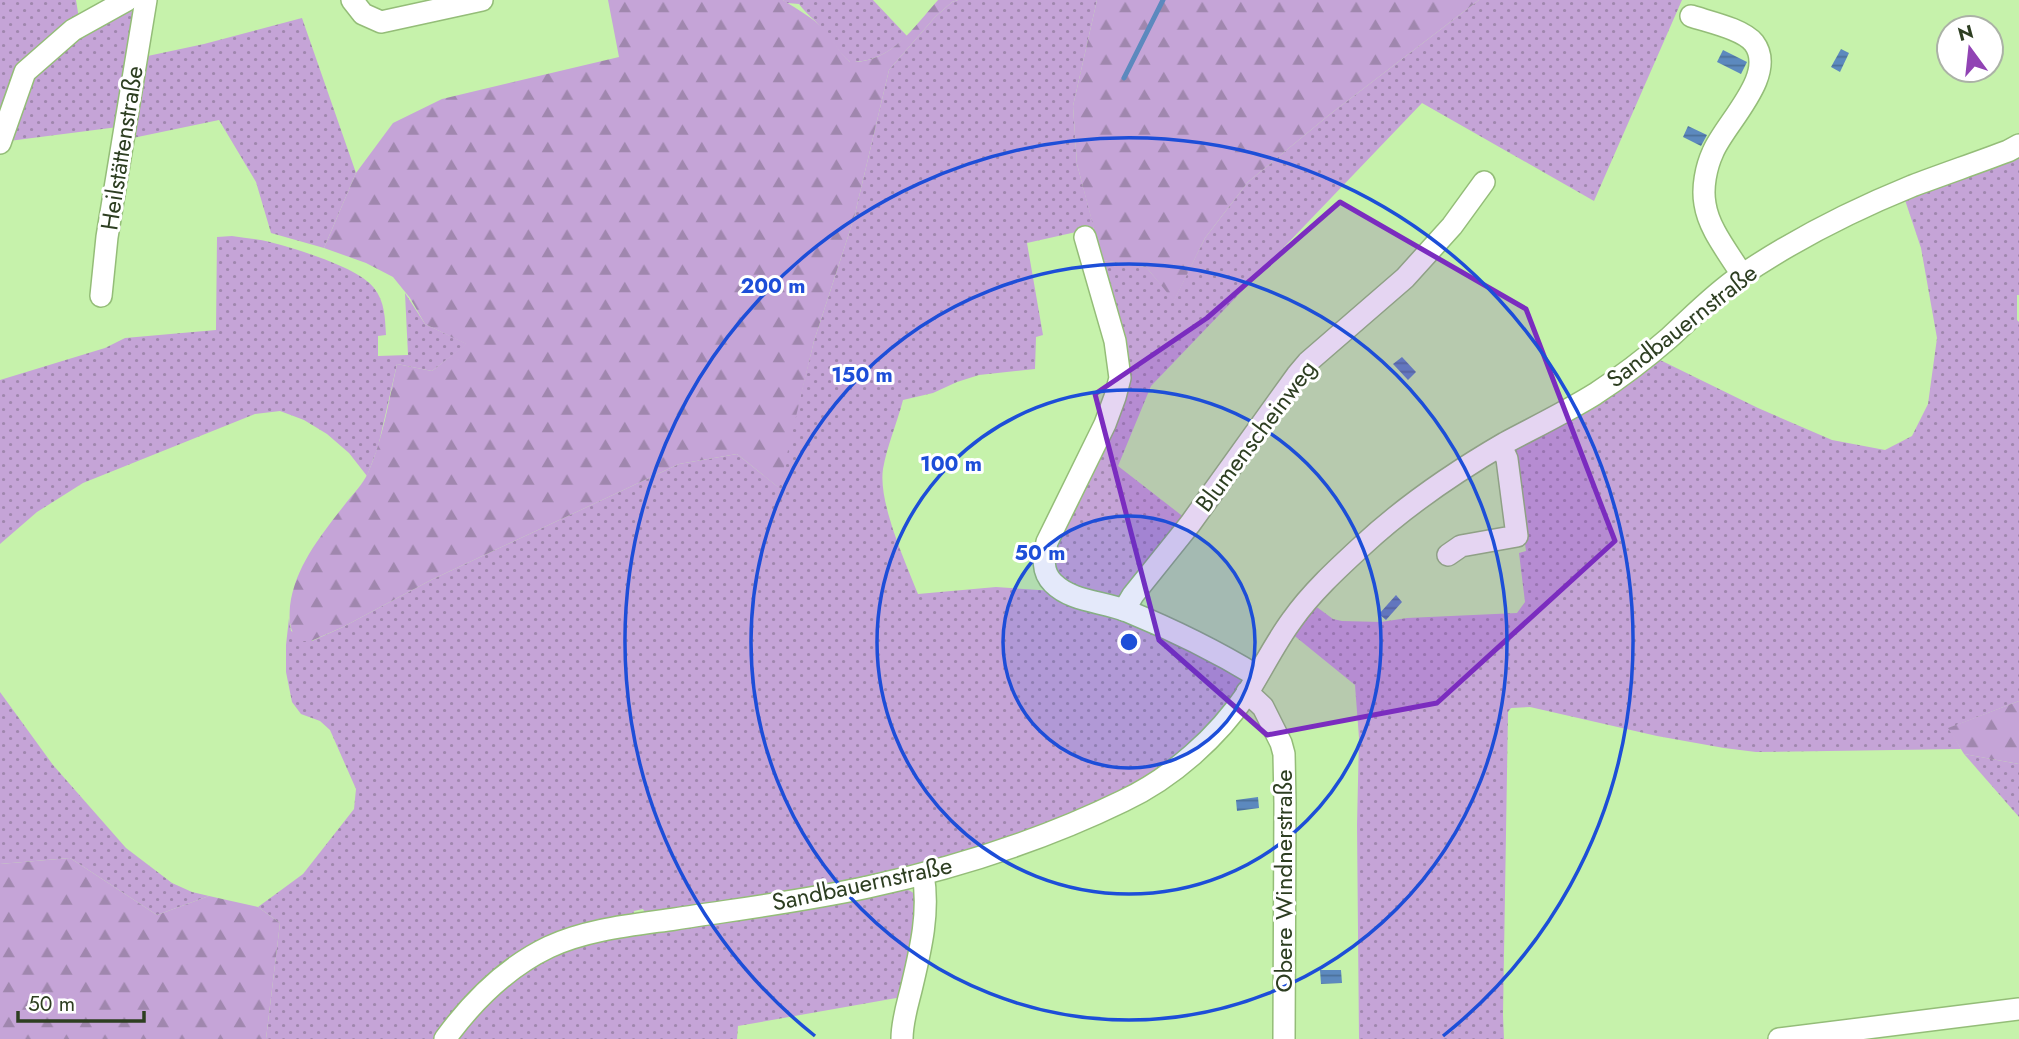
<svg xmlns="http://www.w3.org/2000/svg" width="2019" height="1039" viewBox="0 0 2019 1039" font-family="Jost,sans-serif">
<defs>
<pattern id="grass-dots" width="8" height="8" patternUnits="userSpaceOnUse" patternTransform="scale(1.75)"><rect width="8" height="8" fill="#c5a4d7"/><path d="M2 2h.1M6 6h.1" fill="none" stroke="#a087ae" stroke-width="1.8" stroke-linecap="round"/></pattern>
<pattern id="forest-firs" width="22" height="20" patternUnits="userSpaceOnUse" patternTransform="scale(1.75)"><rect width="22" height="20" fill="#c5a4d7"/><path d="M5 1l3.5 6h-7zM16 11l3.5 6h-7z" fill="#a087ae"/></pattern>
<pattern id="water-rules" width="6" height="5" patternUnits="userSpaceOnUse" patternTransform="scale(1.75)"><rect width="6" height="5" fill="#5c89be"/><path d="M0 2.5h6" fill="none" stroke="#4c719a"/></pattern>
</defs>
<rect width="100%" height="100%" fill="#c6f2ab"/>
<g fill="url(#grass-dots)">
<path d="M0 0H76L79 19 57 35 0 129Z"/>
<path d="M783 0H873L907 36C890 52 874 62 850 62 840 54 835 44 827 34 819 23 807 15 799 4L787 3Z"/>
<path d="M958 0H1097L1073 106 1077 164 1094 228 1027 243 1043 335 1036 337 1035 369 979 375 957 382 933 393 903 400C897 423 887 446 883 469 878 502 905 561 918 594L996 587 1054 591 1125 615 1239 675 1241 682 1235 696 1222 714 1154 776 1052 825 880 877 646 915 643 909 634 911 633 916 575 929 436 1039H266L280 923 258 907 303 874 354 809 356 789 330 730 320 721 301 714 292 702 286 672V645L289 618 291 631 312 641 343 627 431 580 679 464 737 454 778 487 814 341 854 218 889 70 935 17 952 2Z"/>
<path d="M1479 0H1682L1594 201 1422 103 1151 386 1118 466 1185 518 1126 594 1115 600 1060 581 1049 551 1117 409 1102 260 1146 267 1174 300 1205 238 1248 182 1329 115Z"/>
<path d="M136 7 118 127 9 141 33 71 113 12Z"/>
<path d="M302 18 356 173 324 248 271 233 256 182 219 120 128 139 143 57 204 44Z"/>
<path d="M2019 154V295H2017V320L2019 322V701L1949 728 1961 749 1756 752 1724 748 1657 736 1530 707 1511 708 1508 712 1503 1015 1504 1039H1359L1357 825 1359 738 1355 685 1291 633 1314 605 1333 619 1342 621 1381 622 1407 618 1517 613 1525 602 1519 553 1526 551 1512 454 1516 448 1658 359 1758 408 1832 440 1885 450 1912 436 1928 404 1937 338 1921 248 1904 197Z"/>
<path d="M232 236C245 238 258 239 270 242 296 249 358 267 374 288 385 302 385 318 386 335L378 336V356L408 355 405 293 425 324 467 344 432 371 397 364 378 447 367 476 349 453 327 434 304 420 280 411 255 414 83 483 37 512 0 544V380L105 348 125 338 216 330 217 237Z"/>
<path d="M0 692 53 765 126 848 172 883 192 892 209 896 157 915 70 858 0 864Z"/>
<path d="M1964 754 2019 764V817Z"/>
<path d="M897 889C908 889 913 890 919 900L902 997 738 1026 737 1039H454L507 981 574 944Z"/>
</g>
<g fill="url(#forest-firs)">
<path d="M608 0H783C798 10 812 17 825 30 834 40 839 53 850 62 891 63 913 28 938 0H958L952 2 935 17 889 70 854 218 814 341 779 488 737 454 679 464 431 580 343 627 311 641H298C289 629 289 620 290 606 295 566 322 534 346 503 353 494 363 484 368 473 383 439 389 400 397 364L432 371 466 344 425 324 410 298 393 277 366 263 324 248 356 173 393 123 442 99 619 57Z"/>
<path d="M1097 0H1479L1329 115 1248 182 1205 238 1174 301 1146 267 1102 260 1077 164 1073 106Z"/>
<path d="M2019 701V764L1964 754 1948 728Z"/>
<path d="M70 858 157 915 209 896 258 907 280 923 266 1039H0V864Z"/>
</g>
<g fill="url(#water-rules)">
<path d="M1841 49 1849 53 1840 72 1831 67Z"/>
<path d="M1723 50 1747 62 1741 74 1717 62Z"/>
<path d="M1688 126 1707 135 1701 146 1683 137Z"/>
<path d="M1402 357 1416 372 1408 380 1393 364Z"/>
<path d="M1396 595 1402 602 1386 620 1379 614Z"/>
<path d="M1258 797 1259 808 1237 811 1236 800Z"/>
<path d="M1320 970H1341L1342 983 1321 984Z"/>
</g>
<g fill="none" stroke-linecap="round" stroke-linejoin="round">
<path stroke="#5c89be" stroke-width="5" d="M1124 78 1163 0"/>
<g stroke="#94bd78" stroke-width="24">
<g id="minor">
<path d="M352 0 363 14 381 22 482 0"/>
<path d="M1691 16C1709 22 1743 29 1754 43 1778 75 1725 123 1713 152 1706 167 1702 188 1705 204 1709 230 1729 253 1742 275"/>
<path d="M0 143 25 72 73 30 127 0"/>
<path d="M1085 237 1115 341 1120 378 1115 397 1105 424 1047 542C1044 557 1041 571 1053 583 1072 602 1102 601 1127 611 1171 629 1216 651 1257 676"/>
<path d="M101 296 107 237 146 0"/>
<path d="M1448 555 1461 546 1517 536 1507 459 1501 446"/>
<path d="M1124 610 1133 595 1190 524 1297 375 1308 362 1405 278 1452 226 1484 182"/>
<path d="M1247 692 1263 707 1281 743 1284 754 1285 803 1284 1039"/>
<path d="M445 1039C472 1002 507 967 549 947 588 929 633 925 675 919 739 909 804 901 868 887 955 868 1043 840 1123 801 1172 778 1218 737 1248 692 1263 668 1275 643 1292 620 1311 593 1337 569 1362 546 1405 506 1455 472 1505 443 1535 427 1566 412 1595 394 1621 377 1646 358 1669 338 1692 317 1714 294 1739 277 1792 241 1853 210 1912 186 1944 174 1976 163 2008 151L2019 145"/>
<path d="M902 1039C902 1022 907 1006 911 990 920 952 930 913 923 874"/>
<path d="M1779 1039 2019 1009"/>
</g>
</g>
<use href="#minor" stroke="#fff" stroke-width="21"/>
</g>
<path fill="#7b2cbf" fill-opacity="0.2" stroke="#7b2cbf" stroke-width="5" stroke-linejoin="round" d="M1340 202 1526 309 1615 541 1437 703 1267 735 1159 640 1095 394 1207 318Z"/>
<circle cx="1129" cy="642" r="126" fill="#1d4ed8" fill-opacity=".12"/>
<g fill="none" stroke="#1d4ed8" stroke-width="3.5">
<circle cx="1129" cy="642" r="126"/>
<circle cx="1129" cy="642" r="252"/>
<circle cx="1129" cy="642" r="378"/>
<path d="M815 1036A504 504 0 1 1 1443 1036"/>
</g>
<g text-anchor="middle" stroke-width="6" stroke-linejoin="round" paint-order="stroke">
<g font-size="24" fill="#2d3e21" stroke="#fff">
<text transform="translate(122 148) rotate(-81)" y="8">Heilstättenstraße</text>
<text transform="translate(1682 326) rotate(-38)" y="8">Sandbauernstraße</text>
<text transform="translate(1256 436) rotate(-53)" y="8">Blumenscheinweg</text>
<text transform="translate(1284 881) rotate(-90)" y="8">Obere Windnerstraße</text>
<text transform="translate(862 884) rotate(-12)" y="8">Sandbauernstraße</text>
</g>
</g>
<circle cx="1129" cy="642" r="10" fill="#1d4ed8" stroke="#fff" stroke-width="3.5"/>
<g font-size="21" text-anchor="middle" font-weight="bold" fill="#1d4ed8" stroke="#fff" stroke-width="6" stroke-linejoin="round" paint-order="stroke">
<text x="773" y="293">200 m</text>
<text x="862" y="382">150 m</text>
<text x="951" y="471">100 m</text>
<text x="1040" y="560">50 m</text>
</g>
<g transform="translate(1970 49) rotate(345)"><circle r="33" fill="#ffffff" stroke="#abb2a6" stroke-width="2"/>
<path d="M0-5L12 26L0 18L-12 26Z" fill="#9143b4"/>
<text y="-10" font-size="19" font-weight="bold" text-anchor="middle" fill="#2d3e21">N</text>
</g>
<path d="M18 1011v10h126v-10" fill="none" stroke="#2d3e21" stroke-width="3.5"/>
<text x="28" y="1011" font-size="21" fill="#2d3e21" stroke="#ffffff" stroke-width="5" paint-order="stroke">50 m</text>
</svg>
